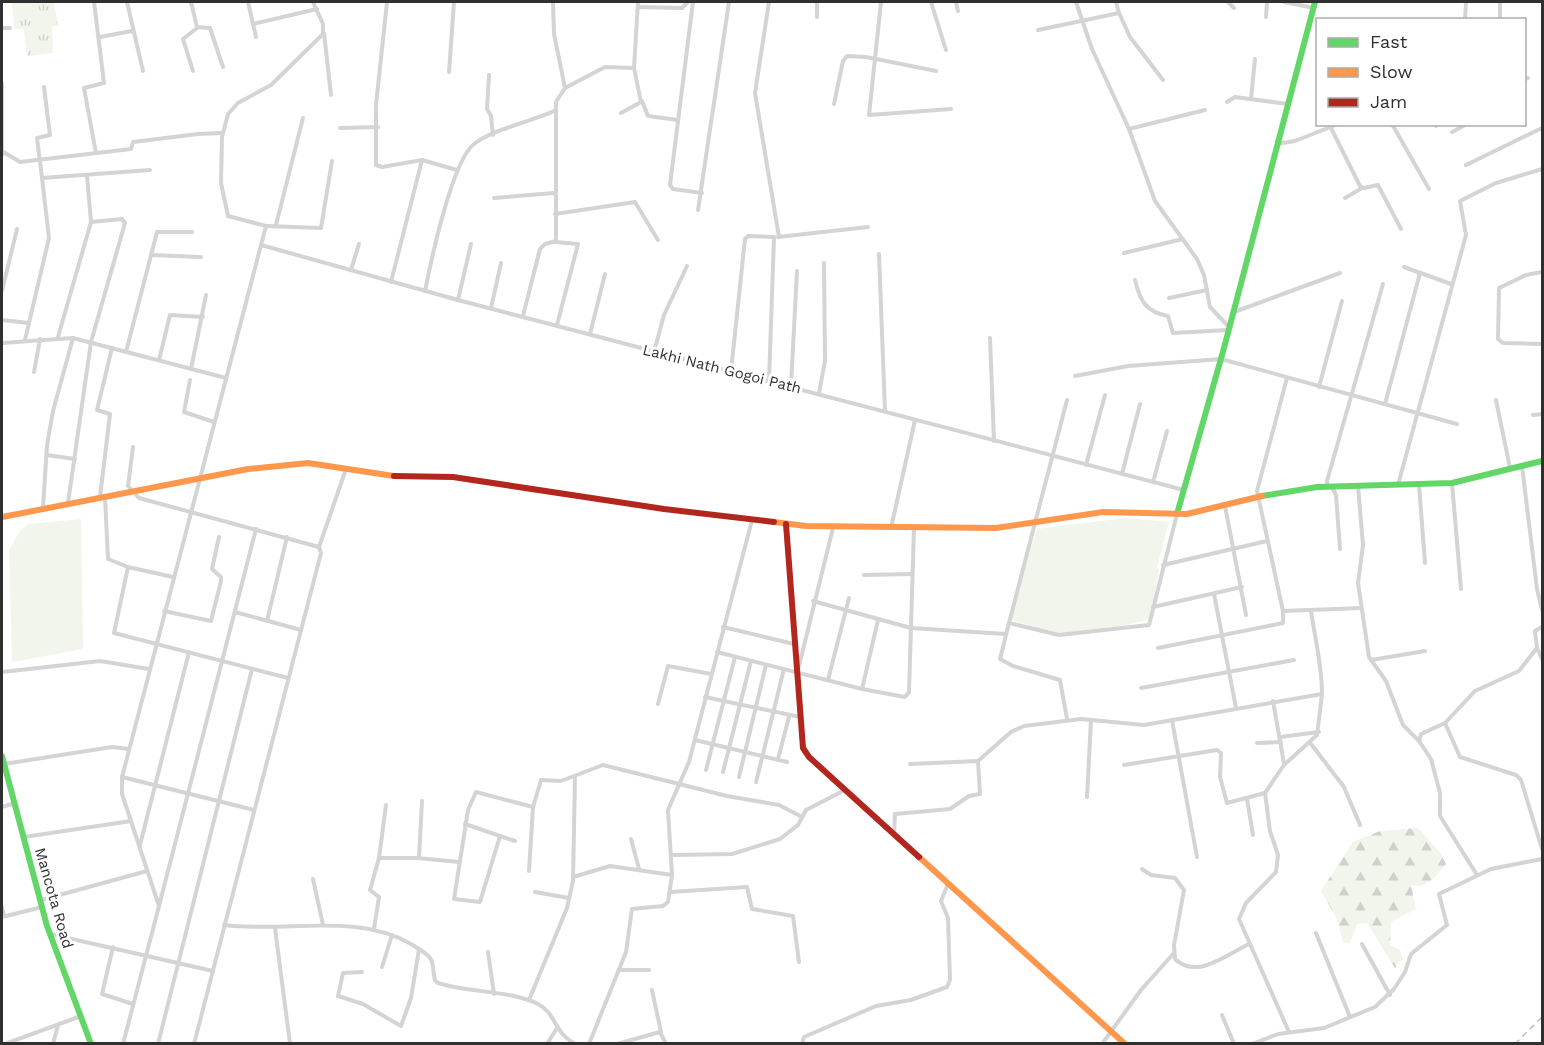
<svg xmlns="http://www.w3.org/2000/svg" width="1544" height="1045" viewBox="0 0 1544 1045" font-family="'Work Sans',sans-serif">
<defs>
<pattern id="grass-tufts" width="24" height="20" patternUnits="userSpaceOnUse" patternTransform="scale(1.5)"><rect width="24" height="20" fill="#f1f5ec"/><path d="M3 7l-1-3M5 7V3M7 7l1-3M15 17l-1-3M17 17v-4M19 17l1-3" fill="none" stroke="#cfd2cb"/></pattern>
<pattern id="forest-firs" width="22" height="20" patternUnits="userSpaceOnUse" patternTransform="scale(1.5)"><rect width="22" height="20" fill="#f1f5ec"/><path d="M5 1l3.5 6h-7zM16 11l3.5 6h-7z" fill="#cfd2cb"/></pattern>
</defs>
<rect width="100%" height="100%" fill="#fff"/>
<path fill="url(#grass-tufts)" d="M12 2H54L58 26H52L53 53 27 56 24 29H14Z"/>
<path fill="url(#forest-firs)" d="M1418 828 1441 854 1446 864C1435 877 1429 888 1411 885L1416 909 1391 922 1390 945 1400 950 1403 959 1395 968 1367 923 1357 924 1350 943 1343 942 1337 919 1321 891 1353 842 1380 831Z"/>
<g fill="#f1f5ec">
<path d="M1125 518 1169 522 1157 567 1159 570 1150 619 1127 625 1056 634 1009 619 1037 529Z"/>
<path d="M81 519 83 649 12 662 9 550 20 531 29 524Z"/>
</g>
<g fill="none" stroke-linecap="round" stroke-linejoin="round">
<g stroke="#d4d4d4" stroke-width="4">
<path d="M94 2 104 83 84 88 96 153"/>
<path d="M127 2 143 71"/>
<path d="M191 2 197 27 210 28 223 67"/>
<path d="M248 2 256 37"/>
<path d="M387 2 376 105V165L382 167 422 160 391 282"/>
<path d="M553 2 554 34 565 88"/>
<path d="M693 2 670 185 673 189 702 193"/>
<path d="M769 2 755 93 779 237"/>
<path d="M881 2 869 115 951 109"/>
<path d="M931 2 946 50"/>
<path d="M956 2 958 11"/>
<path d="M1076 2 1092 49 1129 129 1155 201 1197 259 1204 275 1210 307 1229 327"/>
<path d="M1116 2 1119 13"/>
<path d="M1228 2 1234 8"/>
<path d="M1284 2 1314 8"/>
<path d="M1500 2V20"/>
<path d="M638 7 682 8 688 2"/>
<path d="M817 17V2"/>
<path d="M1266 17 1267 2"/>
<path d="M1465 20 1466 2"/>
<path d="M253 24 317 9"/>
<path d="M2 28H10"/>
<path d="M1038 30 1119 13 1130 37 1163 80"/>
<path d="M324 33 331 95"/>
<path d="M100 37 132 31"/>
<path d="M193 71 183 39 197 28"/>
<path d="M449 72 454 2"/>
<path d="M489 75 487 109 491 116 493 135"/>
<path d="M1524 79 1528 78"/>
<path d="M2 83V155"/>
<path d="M1251 99 1255 59"/>
<path d="M642 101 648 116 678 120"/>
<path d="M1227 102 1235 97 1288 104"/>
<path d="M834 104 843 61 847 56 866 57 936 71"/>
<path d="M621 113 641 102 634 68"/>
<path d="M1392 124 1429 189"/>
<path d="M1435 124 1436 126"/>
<path d="M340 128 378 127"/>
<path d="M1331 128 1360 186 1364 188 1378 185 1401 229"/>
<path d="M1129 129 1205 110"/>
<path d="M1452 132 1467 124"/>
<path d="M1277 144 1295 141 1338 124"/>
<path d="M2 151 20 162 131 149 133 142 198 134 222 133"/>
<path d="M422 160 457 170"/>
<path d="M1466 165 1542 128"/>
<path d="M42 178 37 138 50 135 44 87"/>
<path d="M494 198 554 193"/>
<path d="M1345 198 1362 188"/>
<path d="M698 210 729 2"/>
<path d="M555 214 635 202 658 240"/>
<path d="M276 225 303 118"/>
<path d="M266 226 321 228 332 161"/>
<path d="M778 237 868 227"/>
<path d="M555 242 578 244 557 325"/>
<path d="M261 245 458 300 1184 490"/>
<path d="M1124 253 1183 239"/>
<path d="M879 254 885 411"/>
<path d="M151 255 201 257"/>
<path d="M1404 267 1451 284"/>
<path d="M351 270 359 244"/>
<path d="M1542 272 1526 275 1499 288 1498 339 1503 343 1542 344"/>
<path d="M1135 280C1140 301 1146 312 1168 316L1173 333 1228 330"/>
<path d="M2 291 17 229"/>
<path d="M425 291C431 261 452 161 474 144 491 130 533 121 554 111"/>
<path d="M1169 298 1207 290"/>
<path d="M458 300 471 244"/>
<path d="M491 308 501 263"/>
<path d="M1234 312 1340 273"/>
<path d="M523 316 540 249 545 244 556 241V102L565 88 605 67 634 68 638 2"/>
<path d="M2 320 29 323"/>
<path d="M590 334 605 274"/>
<path d="M58 337 91 222 87 176"/>
<path d="M990 338 994 441"/>
<path d="M25 340 49 238 42 178 150 170"/>
<path d="M2 343 73 338 226 378"/>
<path d="M126 352 157 232H192"/>
<path d="M654 352 664 315 687 266"/>
<path d="M159 360 170 315 203 317"/>
<path d="M191 369 206 295"/>
<path d="M731 371 745 239 748 236 774 237 769 381"/>
<path d="M34 372 40 339"/>
<path d="M1075 376 1128 366 1221 359 1457 424"/>
<path d="M190 380 184 412 214 422"/>
<path d="M791 386 797 271"/>
<path d="M1319 387 1342 301"/>
<path d="M819 393 825 361 824 263"/>
<path d="M1067 400 1009 623 1059 635 1149 625 1177 514"/>
<path d="M1496 400 1510 468"/>
<path d="M1385 404 1420 273"/>
<path d="M1533 415 1542 414"/>
<path d="M133 447 128 486 139 498 319 547"/>
<path d="M47 455 75 459"/>
<path d="M1086 465 1105 395"/>
<path d="M1522 466 1537 589 1542 610"/>
<path d="M1122 474 1140 404"/>
<path d="M1153 482 1167 431"/>
<path d="M1452 483 1461 589"/>
<path d="M1398 485 1466 235 1460 201 1496 183 1542 169"/>
<path d="M1419 485 1425 563"/>
<path d="M1358 486 1363 545 1358 583 1369 657 1386 681 1403 725 1419 741 1431 759 1440 793V816L1477 875"/>
<path d="M1328 487 1327 481 1383 284"/>
<path d="M1332 487 1336 495 1340 549"/>
<path d="M100 497 110 414 97 410 112 348"/>
<path d="M105 497 108 559 128 567"/>
<path d="M68 503 91 342 125 223 122 219 91 222"/>
<path d="M1225 506 1246 615"/>
<path d="M43 508 47 445 53 411 73 338"/>
<path d="M891 528 915 420"/>
<path d="M1163 565 1267 541"/>
<path d="M864 575 912 574"/>
<path d="M173 577 128 567 114 633 288 678"/>
<path d="M1214 594 1236 708"/>
<path d="M813 601 911 628 1006 634"/>
<path d="M1153 607 1242 587"/>
<path d="M164 611 211 621 221 581V577L212 569 219 537"/>
<path d="M1283 611 1361 608"/>
<path d="M235 612 301 630"/>
<path d="M267 621 287 537"/>
<path d="M1009 623 1000 659 1013 666 1060 680 1067 719"/>
<path d="M723 627 794 644"/>
<path d="M1542 627 1535 631 1537 648 1542 659"/>
<path d="M1158 648 1283 623V611L1257 491 1287 378"/>
<path d="M717 652 862 689 905 697 909 692 914 528"/>
<path d="M1371 660 1425 651"/>
<path d="M799 666 833 528"/>
<path d="M2 672 100 661 149 669"/>
<path d="M828 680 849 598"/>
<path d="M1141 688 1294 660"/>
<path d="M862 689 878 620"/>
<path d="M705 697 800 717"/>
<path d="M1273 701 1284 764"/>
<path d="M658 704 668 666 711 674"/>
<path d="M1172 720 1197 857"/>
<path d="M1445 723 1460 757 1516 775 1521 780 1542 849"/>
<path d="M1280 737 1319 732"/>
<path d="M695 740 787 762"/>
<path d="M1419 741 1421 734 1445 723 1475 691 1519 671 1537 648"/>
<path d="M1257 743 1281 742"/>
<path d="M1311 744 1344 787 1360 825"/>
<path d="M778 759 789 717"/>
<path d="M4 764 112 747 129 749"/>
<path d="M910 764 978 761 1011 732 1024 726 1081 719 1144 725 1322 694C1322 665 1315 639 1311 611"/>
<path d="M1124 765 1217 750 1221 753 1220 777 1227 803 1265 793"/>
<path d="M706 770 735 657"/>
<path d="M723 772 751 661"/>
<path d="M122 777V794L159 906 123 1044"/>
<path d="M739 777 766 665"/>
<path d="M756 782 784 669"/>
<path d="M1087 797 1091 720"/>
<path d="M1247 799 1253 835"/>
<path d="M2 807 15 803"/>
<path d="M254 810 122 777 266 226 228 216 221 183 222 137 228 114 238 103 271 85 323 34V24L313 2"/>
<path d="M465 824 515 841"/>
<path d="M894 834 895 814 950 809 969 796 980 794 978 761"/>
<path d="M500 836 480 902 454 899 468 810 476 792 533 807 541 780 561 781 603 765 727 796 779 805 802 817"/>
<path d="M24 837 131 821"/>
<path d="M631 839 639 869"/>
<path d="M140 845 189 652"/>
<path d="M672 855 732 854 780 839 798 825 806 810 843 791"/>
<path d="M379 858 386 805"/>
<path d="M419 858 422 801"/>
<path d="M1142 869 1151 875 1175 878 1184 890 1174 945 1175 959C1197 980 1226 955 1249 944"/>
<path d="M529 871 533 807"/>
<path d="M573 877 610 866 672 875"/>
<path d="M313 879 323 925"/>
<path d="M535 892 569 898"/>
<path d="M670 892 747 887 752 909 793 916 799 962"/>
<path d="M41 900 147 871"/>
<path d="M159 906 256 529"/>
<path d="M2 907 4 916"/>
<path d="M2 917 42 907"/>
<path d="M224 925C286 933 355 912 411 944 417 948 426 952 430 958 434 963 433 974 435 980L438 983C469 993 510 990 538 1004 557 1014 553 1032 575 1044"/>
<path d="M275 928 290 1044"/>
<path d="M374 929 379 897 370 890 379 858H417L459 862"/>
<path d="M1316 933 1350 1017"/>
<path d="M50 934 213 971"/>
<path d="M1362 944 1390 995"/>
<path d="M113 947 102 994 133 1004"/>
<path d="M488 952 494 994"/>
<path d="M382 967 392 935"/>
<path d="M619 970H649"/>
<path d="M362 972 343 973 338 996 363 1004 401 1026 411 998 419 949"/>
<path d="M652 990 661 1032"/>
<path d="M529 1000 567 908 573 881 575 776"/>
<path d="M1222 1015 1234 1044"/>
<path d="M1289 1032 1239 919 1246 903 1276 872 1278 855 1270 831 1265 793 1284 765 1317 735 1322 694"/>
<path d="M90 1043 97 1044"/>
<path d="M5 1044 81 1016"/>
<path d="M53 1044 58 1025"/>
<path d="M158 1044 252 669"/>
<path d="M194 1044 321 553 319 547 346 469"/>
<path d="M547 1044 557 1028"/>
<path d="M589 1044 626 952 632 909 663 906 668 902 672 875 668 810 689 762 752 520"/>
<path d="M617 1044 660 1032 666 1044"/>
<path d="M802 1044 804 1037 876 1006 911 1000 947 987 950 980 948 918 941 901 948 884"/>
<path d="M1102 1044 1141 990 1174 953"/>
<path d="M1252 1044 1278 1034 1324 1028 1375 1007 1394 989 1405 972 1411 954 1447 925 1439 894 1491 869 1542 859"/>
</g>
<g stroke="#63d668" stroke-width="6">
<path d="M1262 496 1317 487 1452 483 1542 461"/>
<path d="M1177 514 1224 348 1315 2"/>
<path d="M2 756 47 926 91 1044"/>
</g>
<g stroke="#ff974d" stroke-width="6">
<path d="M2 517 248 469 308 463 394 476"/>
<path d="M774 522 806 526 996 528 1103 512 1187 514 1262 496"/>
<path d="M919 857 1125 1044"/>
</g>
<g stroke="#b3261e" stroke-width="6">
<path d="M394 476 453 477 664 509 774 522"/>
<path d="M786 524 803 748 809 757 919 857"/>
</g>
<path stroke="#bcbcbc" stroke-width="1.5" stroke-dasharray="6 4.5" stroke-linecap="butt" d="M1515 1044 1542 1017"/>
</g>
<g text-anchor="middle" stroke-width="6" stroke-linejoin="round" paint-order="stroke">
<g font-size="15" fill="#303030" stroke="#fff">
<text transform="translate(722 369) rotate(14)" y="5">Lakhi Nath Gogoi Path</text>
<text transform="translate(54 898) rotate(74)" y="5">Mancota Road</text>
</g>
</g>
<rect width="1544" height="1045" fill="none" stroke="#303030" stroke-width="6"/>
<rect x="1316" y="18" width="210" height="108" fill="#ffffff" stroke="#acacac" stroke-width="1.5"/>
<rect x="1328" y="38" width="30" height="9" fill="#63d668" stroke="#acacac" stroke-width="1.5"/>
<text x="1370" y="48" font-size="18" fill="#303030">Fast</text>
<rect x="1328" y="68" width="30" height="9" fill="#ff974d" stroke="#acacac" stroke-width="1.5"/>
<text x="1370" y="78" font-size="18" fill="#303030">Slow</text>
<rect x="1328" y="98" width="30" height="9" fill="#b3261e" stroke="#acacac" stroke-width="1.5"/>
<text x="1370" y="108" font-size="18" fill="#303030">Jam</text>
</svg>
